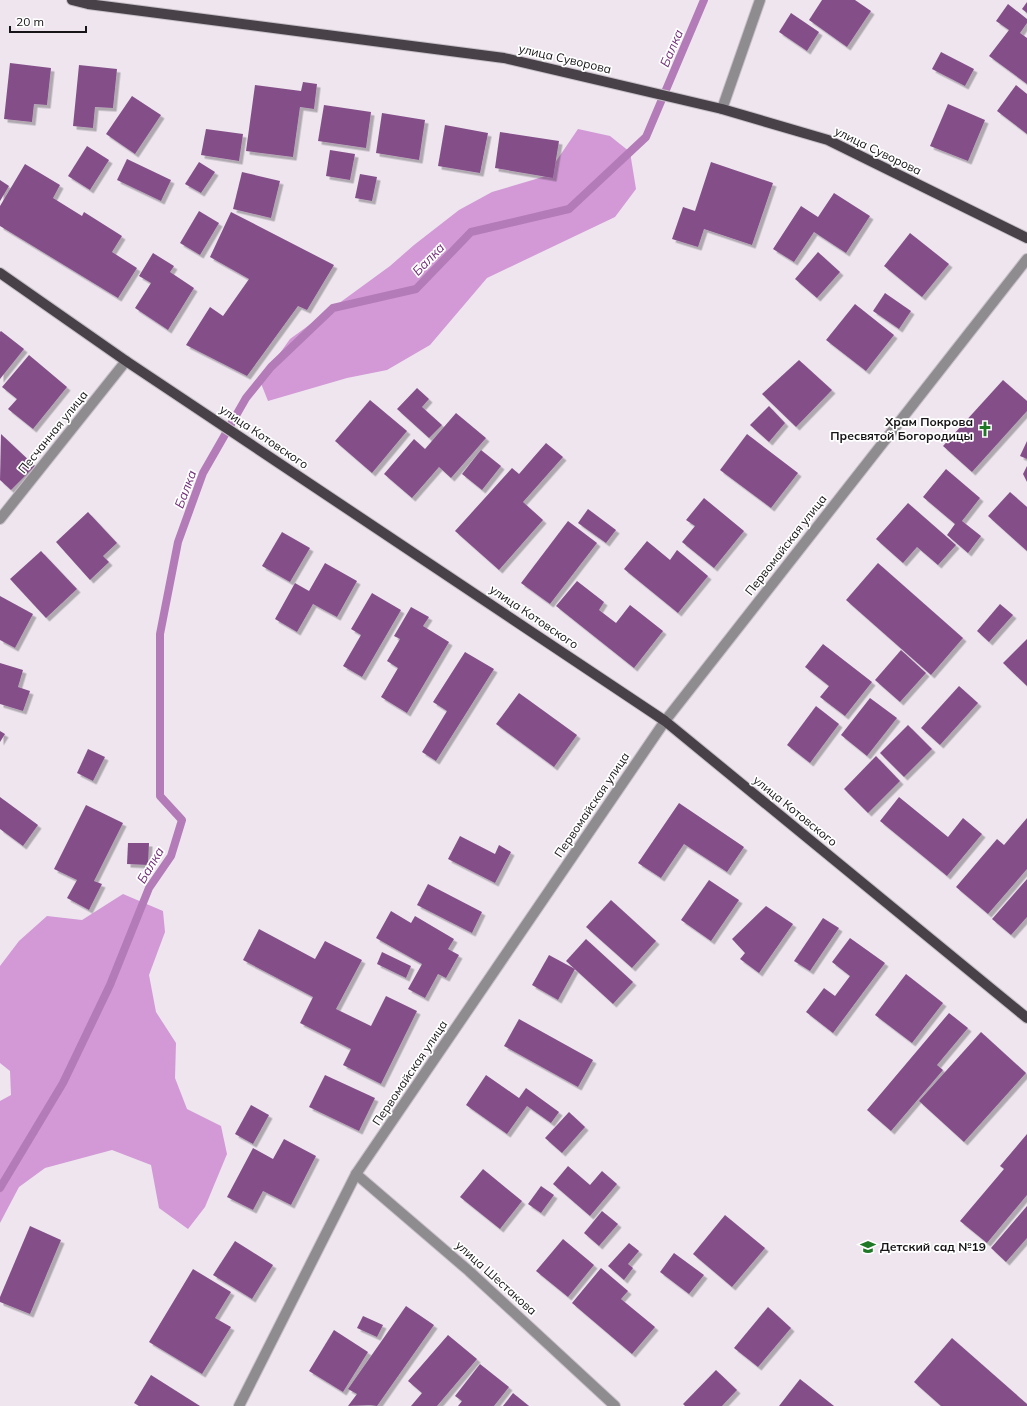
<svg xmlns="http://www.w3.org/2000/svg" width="1027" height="1406" viewBox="0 0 1027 1406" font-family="Mulish,sans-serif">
<defs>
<filter id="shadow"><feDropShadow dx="3.5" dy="3.5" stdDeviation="0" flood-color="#0004"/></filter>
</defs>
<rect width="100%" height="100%" fill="#eee5ef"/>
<g fill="#d299d6">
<path d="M578 129 610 136 630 152 636 189 615 217 487 278 430 345 387 370 347 378 268 401 260 381 290 339 390 266 414 245 459 210 492 192 546 176Z"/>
<path d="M123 894 163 911 165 932 149 975 156 1012 176 1043 175 1078 187 1109 221 1126 227 1154 205 1207 188 1229 159 1208 151 1165 112 1150 45 1168 19 1187 0 1223V1101L11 1095 10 1071 0 1063V966L19 941 47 916 82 920Z"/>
</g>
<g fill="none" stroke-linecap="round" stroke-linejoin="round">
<path stroke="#b37bb7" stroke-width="8" d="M0 1188 63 1083 110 985 149 888 171 856 182 820 160 796V634L178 542 203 473 246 398 271 367 333 308 416 289 471 232 569 209 646 137 704 0"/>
</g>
<g fill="#845089" filter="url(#shadow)">
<path d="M822 0H855L871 11 847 47 809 20Z"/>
<path d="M1027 2V13L1022 9Z"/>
<path d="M1008 4 1027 19V23L1020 33 1027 38V84L989 56 1009 30 996 21Z"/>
<path d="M791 13 819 32 807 51 779 32Z"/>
<path d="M941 52 974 69 965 86 932 69Z"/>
<path d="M10 63 51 68 47 105 34 104 32 122 4 119Z"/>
<path d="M79 65 117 69 113 108 95 107 93 128 73 126Z"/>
<path d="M303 82 317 84 314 109 300 107 293 157 246 151 255 85 301 91Z"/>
<path d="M1016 85 1027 94V134L997 111Z"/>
<path d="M132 96 161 115 135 154 106 134Z"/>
<path d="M948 104 985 120 968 161 930 146Z"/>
<path d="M324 105 371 112 366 148 318 141Z"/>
<path d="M382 113 425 120 419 160 376 153Z"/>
<path d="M445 125 488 133 480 173 438 166Z"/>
<path d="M206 129 243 134 239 161 201 155Z"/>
<path d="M500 132 559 141 553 178 495 168Z"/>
<path d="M87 146 109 160 90 190 68 176Z"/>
<path d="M330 150 355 154 350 180 326 176Z"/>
<path d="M127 159 171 180 161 201 117 180Z"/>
<path d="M199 162 215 172 201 193 185 184Z"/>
<path d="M711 162 773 183 752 245 704 229 698 247 672 239 683 207 695 211Z"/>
<path d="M25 164 60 185 53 198 82 216 84 212 122 236 112 252 137 268 118 298 0 226V206Z"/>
<path d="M242 172 280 181 271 218 233 209Z"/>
<path d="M360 174 377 177 372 201 355 198Z"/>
<path d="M0 180 9 186 0 201Z"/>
<path d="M834 193 870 216 846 253 814 232 794 262 773 249 801 206 818 217Z"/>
<path d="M199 211 219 223 200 255 180 243Z"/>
<path d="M231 212 334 265 307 310 298 306 247 376 186 345 210 307 223 316 249 279 210 257Z"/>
<path d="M910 233 949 264 922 297 884 266Z"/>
<path d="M818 252 840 272 817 298 795 279Z"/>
<path d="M153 253 174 266 170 272 194 288 168 330 135 308 151 283 139 276Z"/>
<path d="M885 293 911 311 899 329 873 311Z"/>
<path d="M855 304 894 335 866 371 826 340Z"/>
<path d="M1 331 24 349 0 379V332Z"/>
<path d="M29 355 67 387 33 429 8 409 17 399 2 387Z"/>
<path d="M799 360 832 390 796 427 762 394Z"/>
<path d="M1003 380 1027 401V411L972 472 943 446Z"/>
<path d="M417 388 429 399 422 407 442 425 429 438 397 409Z"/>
<path d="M370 400 407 431 372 473 335 441Z"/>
<path d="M769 406 785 423 769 442 750 425Z"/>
<path d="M456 413 486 438 451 478 439 467 412 498 384 474 414 439 425 449Z"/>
<path d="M1 434 35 466 11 490 0 480Z"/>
<path d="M747 434 798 473 771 508 720 470Z"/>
<path d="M1027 441V459L1020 456Z"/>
<path d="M546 443 563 457 523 502 543 520 499 570 455 531 512 468 519 474Z"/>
<path d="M481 450 501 466 482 490 462 474Z"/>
<path d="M1027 466V482L1023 474Z"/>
<path d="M946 469 980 498 962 521 981 536 968 553 947 535 955 524 923 497Z"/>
<path d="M1010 492 1027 507V551L988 516Z"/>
<path d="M704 498 744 531 714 568 682 542 695 526 686 520Z"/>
<path d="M908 503 956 545 938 565 917 547 903 563 876 539Z"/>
<path d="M588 509 616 530 606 543 578 523Z"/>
<path d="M88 512 117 543 103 556 109 562 90 580 56 542Z"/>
<path d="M568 521 597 543 550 604 521 583Z"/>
<path d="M282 532 310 548 290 582 262 566Z"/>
<path d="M647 541 670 560 677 550 708 576 678 613 624 569Z"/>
<path d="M41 551 77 589 46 618 10 579Z"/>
<path d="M325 563 357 581 337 617 313 604 297 632 275 619 295 583 309 591Z"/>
<path d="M878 563 963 638 931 675 846 600Z"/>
<path d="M577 581 604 602 599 610 616 623 630 605 663 631 634 668 556 606Z"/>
<path d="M372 593 401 610 362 677 343 666 361 635 351 629Z"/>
<path d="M0 596 33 614 15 648 0 640Z"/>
<path d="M1000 604 1013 615 989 642 977 631Z"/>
<path d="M411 607 429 617 423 626 449 642 407 713 381 697 398 668 387 661 400 639 394 636Z"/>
<path d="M1027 639V686L1003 663Z"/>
<path d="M823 644 872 682 845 716 820 697 829 686 805 667Z"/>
<path d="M901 650 926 673 900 702 875 680Z"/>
<path d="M465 652 494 669 436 761 422 752 447 711 433 702Z"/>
<path d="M0 663 23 670 18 687 30 691 23 711 0 704Z"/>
<path d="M959 686 978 703 940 745 921 728Z"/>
<path d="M519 693 577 735 554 767 496 724Z"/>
<path d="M870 698 897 718 867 756 841 735Z"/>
<path d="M816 706 839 724 810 763 787 745Z"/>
<path d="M908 725 932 749 904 777 880 753Z"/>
<path d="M0 731 5 734 0 742Z"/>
<path d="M88 749 105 757 93 781 77 773Z"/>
<path d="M876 756 900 781 868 813 844 789Z"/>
<path d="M0 797 38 825 23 846 0 829Z"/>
<path d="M899 797 948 837 963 818 982 834 947 876 880 821Z"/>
<path d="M679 803 744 847 727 872 684 844 661 878 638 863Z"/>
<path d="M86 805 123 823 94 881 102 884 89 910 67 898 77 880 54 869Z"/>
<path d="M1027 818V869L988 914 956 887 997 839 1004 845Z"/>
<path d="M460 836 495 854 499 845 511 852 495 883 448 859Z"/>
<path d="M128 843H149L148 865 127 864Z"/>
<path d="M1027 879V917L1011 935 992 919Z"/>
<path d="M709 880 739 900 711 941 681 920Z"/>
<path d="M428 884 482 912 472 933 417 905Z"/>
<path d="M611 900 656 941 632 968 586 927Z"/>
<path d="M766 906 793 924 759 973 740 959 745 953 732 939Z"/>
<path d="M391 911 411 923 415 916 454 939 448 949 459 955 446 978 438 974 425 998 408 989 422 964 376 938Z"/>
<path d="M823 918 839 928 810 971 794 961Z"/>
<path d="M259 929 315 959 325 941 362 960 336 1009 371 1026 386 996 417 1011 381 1084 343 1065 351 1049 300 1023 313 997 243 960Z"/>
<path d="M850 938 885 963 833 1033 806 1012 824 988 835 996 850 976 832 962Z"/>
<path d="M586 939 633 982 613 1004 566 961Z"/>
<path d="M382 952 411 966 406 978 377 964Z"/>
<path d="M549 955 575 969 558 1000 532 985Z"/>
<path d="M906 974 943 1003 912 1043 875 1015Z"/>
<path d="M949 1013 968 1028 937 1065 943 1070 891 1131 867 1110Z"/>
<path d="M519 1019 593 1060 578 1087 504 1046Z"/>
<path d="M981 1032 1026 1073 964 1142 919 1101Z"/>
<path d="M325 1075 375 1098 359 1131 309 1107Z"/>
<path d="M486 1075 519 1098 526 1088 559 1112 551 1123 527 1106 507 1134 466 1105Z"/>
<path d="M251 1105 269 1115 253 1144 235 1134Z"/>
<path d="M569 1112 585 1127 562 1153 545 1138Z"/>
<path d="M1027 1134V1195L987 1243 960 1221 1004 1169 1000 1166Z"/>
<path d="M284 1139 316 1156 291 1205 263 1191 253 1210 227 1197 253 1148 273 1159Z"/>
<path d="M568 1166 590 1185 602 1171 617 1184 590 1216 553 1184Z"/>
<path d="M483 1169 522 1201 500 1229 460 1197Z"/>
<path d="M541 1186 554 1195 541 1213 528 1204Z"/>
<path d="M1027 1206V1238L1006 1262 991 1248Z"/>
<path d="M602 1211 618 1224 599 1246 584 1233Z"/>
<path d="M725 1215 765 1248 732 1287 693 1254Z"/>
<path d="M30 1226 61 1240 30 1314 0 1302V1297Z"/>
<path d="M563 1239 594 1265 568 1297 536 1271Z"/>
<path d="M235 1241 273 1265 252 1299 213 1275Z"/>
<path d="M629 1243 639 1251 628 1264 633 1268 624 1280 608 1266Z"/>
<path d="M674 1253 704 1275 689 1294 660 1272Z"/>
<path d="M601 1268 628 1291 621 1299 655 1327 632 1354 572 1303Z"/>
<path d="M193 1269 231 1292 215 1318 231 1327 202 1374 149 1342Z"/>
<path d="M406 1306 434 1325 377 1406 370 1405 348 1406 357 1394 348 1389Z"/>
<path d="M768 1307 791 1328 758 1367 734 1348Z"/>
<path d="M363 1316 383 1325 377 1337 357 1328Z"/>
<path d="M334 1330 368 1352 343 1392 309 1371Z"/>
<path d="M448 1335 477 1359 437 1406H411L422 1393 408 1381Z"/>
<path d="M952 1338 1027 1404V1406H941L914 1382Z"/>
<path d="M480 1364 509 1387 494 1406H458L462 1401 455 1396Z"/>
<path d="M716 1370 737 1390 722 1406H685L683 1404Z"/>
<path d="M151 1375 200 1406H139L134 1403Z"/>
<path d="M800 1379 834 1406H779Z"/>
<path d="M513 1393 529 1406H503Z"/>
</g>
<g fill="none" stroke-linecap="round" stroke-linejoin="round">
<g stroke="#c7bfc8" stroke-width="12">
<g id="minor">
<path d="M722 109 760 0"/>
<path d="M0 519 126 361"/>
<path d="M356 1174 469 1271 615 1406"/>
<path d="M239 1406 356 1174 665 721 1027 259"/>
</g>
</g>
<g stroke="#c7bfc8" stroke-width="12">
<g id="primary">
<path d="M72 0 88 4 504 58 722 109 828 140 1027 238"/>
<path d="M0 273 126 361 665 721 1027 1018"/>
</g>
</g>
<use href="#minor" stroke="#8f8c90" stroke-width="10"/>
<use href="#primary" stroke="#484248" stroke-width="10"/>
</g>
<defs>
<g id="church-bare" transform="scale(1.2)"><path d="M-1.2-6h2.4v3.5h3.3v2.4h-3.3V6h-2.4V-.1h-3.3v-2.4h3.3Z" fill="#1f7826" stroke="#fff" stroke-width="2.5" paint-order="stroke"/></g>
<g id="school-bare" transform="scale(1.2)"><path d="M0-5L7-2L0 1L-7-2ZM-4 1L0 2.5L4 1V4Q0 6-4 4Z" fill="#1f7826" stroke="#fff" stroke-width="2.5" paint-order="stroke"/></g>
</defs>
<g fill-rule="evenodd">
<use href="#church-bare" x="985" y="429"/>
<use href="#school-bare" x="868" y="1247"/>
</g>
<g text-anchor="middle" stroke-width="3.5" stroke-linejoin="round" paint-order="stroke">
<g font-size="12" fill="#171417" stroke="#fff">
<text transform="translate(565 59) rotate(13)" y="4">улица Суворова</text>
<text transform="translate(878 151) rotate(26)" y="4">улица Суворова</text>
<text transform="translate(53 432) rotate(-51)" y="4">Песчанная улица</text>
<text transform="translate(264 437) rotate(34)" y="4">улица Котовского</text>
<text transform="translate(786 545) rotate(-52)" y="4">Первомайская улица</text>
<text transform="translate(534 617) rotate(34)" y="4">улица Котовского</text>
<text transform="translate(592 805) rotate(-56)" y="4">Первомайская улица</text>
<text transform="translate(795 811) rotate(39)" y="4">улица Котовского</text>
<text transform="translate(410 1073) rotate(-56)" y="4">Первомайская улица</text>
<text transform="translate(496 1278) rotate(42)" y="4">улица Шестакова</text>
</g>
<g font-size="12" font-weight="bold" fill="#171417" stroke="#fff" text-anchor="end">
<text x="973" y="426">Храм Покрова<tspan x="973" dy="14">Пресвятой Богородицы</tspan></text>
<text x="880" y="1251" text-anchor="start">Детский сад №19</text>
</g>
<g font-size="13" font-style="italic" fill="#722f79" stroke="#fff">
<text transform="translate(671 48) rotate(-67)" y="5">Балка</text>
<text transform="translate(428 259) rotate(-46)" y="5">Балка</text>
<text transform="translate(185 489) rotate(-69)" y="5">Балка</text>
<text transform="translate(150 865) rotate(-59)" y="5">Балка</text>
</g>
</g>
<path d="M10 26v6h76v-6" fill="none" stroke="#171417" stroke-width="2"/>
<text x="16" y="26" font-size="12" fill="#171417" stroke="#ffffff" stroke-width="3" paint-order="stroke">20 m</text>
</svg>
